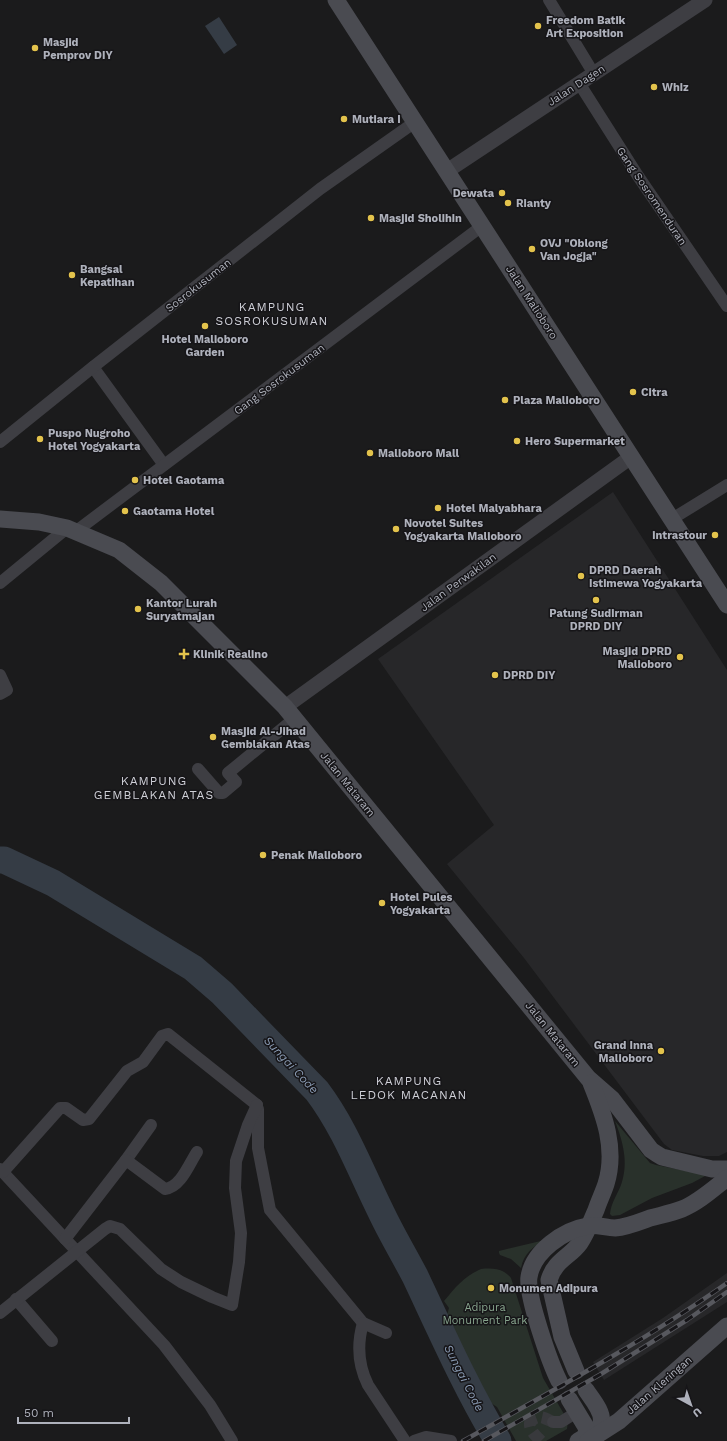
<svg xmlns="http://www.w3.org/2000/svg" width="727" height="1441" viewBox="0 0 727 1441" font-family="'Work Sans',sans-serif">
<rect width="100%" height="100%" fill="#1b1b1c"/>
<g fill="#272729">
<path d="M613 492 727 670V1152L719 1156H703L672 1150 664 1144 524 958 447 864 494 825 378 659Z"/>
<path d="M727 1273V1302L604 1380 593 1362 663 1318Z"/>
</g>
<g fill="#29312b">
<path d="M615 1121 650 1163 656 1165 707 1175 692 1183 652 1198 620 1215 612 1216 610 1214C611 1203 617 1195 621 1185 629 1163 623 1142 615 1121Z"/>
<path d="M545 1240C533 1247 524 1253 521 1268L511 1259 500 1255 499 1253V1251Z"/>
<path d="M481 1269C492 1268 503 1268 511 1278L543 1378 568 1421 567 1429 546 1441H516L497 1407 488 1401 448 1320 447 1315 449 1308 444 1301C456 1287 463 1277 481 1269Z"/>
</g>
<path fill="#353c45" d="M219 17 237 45 224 54 205 26Z"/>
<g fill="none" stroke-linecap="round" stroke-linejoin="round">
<path stroke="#353c45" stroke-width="27" d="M0 860H4L53 883 193 968 222 993 317 1091C345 1128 361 1172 382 1214 392 1235 404 1255 415 1276 441 1331 466 1388 498 1441"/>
<path stroke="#38393c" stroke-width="12" stroke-dasharray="12 6" stroke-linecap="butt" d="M541 1441C536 1436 529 1430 530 1423 537 1413 544 1418 553 1422"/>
<g stroke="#3e3e43" stroke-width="12">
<path d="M549 0 594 74"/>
<path d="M579 83 638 176 727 306"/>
<path d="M93 367 164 465"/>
<path d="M0 442 93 367 320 189 415 122"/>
<path d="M672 519 727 485"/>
<path d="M75 532 482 226"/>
<path d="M0 583 67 528"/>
<path d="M0 675 7 690 0 694"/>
<path d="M198 769 219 793H223L236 782 228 773 294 719"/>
<path d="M258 1109V1148L270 1210 363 1323"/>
<path d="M126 1160 151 1125"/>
<path d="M0 1169 164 1345 210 1405 232 1441"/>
<path d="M3 1172 60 1108H66L83 1120 89 1119 127 1071 143 1062 162 1036 168 1034 257 1105"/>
<path d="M65 1239 126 1160 165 1189C181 1187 189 1164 197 1152"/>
<path d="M16 1299 52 1341"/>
<path d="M0 1313 105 1229 110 1226 120 1229 161 1269 181 1282 212 1297 232 1305 239 1262 241 1233 235 1188 236 1161 248 1125 257 1105"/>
<path d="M386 1333 363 1323C357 1344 358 1365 368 1385L405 1441"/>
<path d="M553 1422H561L577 1412"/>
<path d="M414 1441 426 1437 451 1441"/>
</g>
<g stroke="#3e3e43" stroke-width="15">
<path d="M447 171 705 0"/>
<path d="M285 707 631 457"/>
</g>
<g stroke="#4a4b51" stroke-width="17">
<path d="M336 0 727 605"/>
<path d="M0 519 39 522 67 528 119 550 161 583 285 707 588 1078 612 1099 651 1150 657 1154 662 1157 712 1169H727"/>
<path d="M576 1371 562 1337 549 1280C555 1260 570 1257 580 1243 587 1233 591 1221 596 1210 599 1201 603 1193 606 1184 617 1149 604 1115 591 1083"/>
<path d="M559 1381C550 1363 526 1295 529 1277 533 1251 564 1230 588 1226 596 1224 606 1228 615 1228 627 1227 639 1222 650 1218 661 1215 672 1213 682 1209 699 1202 713 1189 727 1178"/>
<path d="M586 1390C591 1398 604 1412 601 1423 600 1428 596 1433 594 1438"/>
<path d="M569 1399 586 1427 587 1433 583 1438 578 1441"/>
<path d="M588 1441 619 1421 727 1326"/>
</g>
<g stroke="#57585e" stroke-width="4.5">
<g id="rail">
<path d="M463 1441C552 1391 643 1342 727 1283"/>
<path d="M484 1441 601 1374 687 1320 727 1292"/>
</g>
</g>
<use href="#rail" stroke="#161518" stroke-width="3" stroke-dasharray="9" stroke-linecap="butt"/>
</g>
<g fill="#e3c34c" stroke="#161518" stroke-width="1.5">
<circle cx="538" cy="26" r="4"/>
<circle cx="35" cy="48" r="4"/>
<circle cx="654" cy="87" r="4"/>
<circle cx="344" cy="119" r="4"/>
<circle cx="502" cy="193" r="4"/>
<circle cx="508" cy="203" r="4"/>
<circle cx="371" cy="218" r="4"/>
<circle cx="532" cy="249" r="4"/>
<circle cx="72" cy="275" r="4"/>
<circle cx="205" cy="326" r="4"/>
<circle cx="633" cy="392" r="4"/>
<circle cx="505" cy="400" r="4"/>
<circle cx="40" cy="439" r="4"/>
<circle cx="517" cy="441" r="4"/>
<circle cx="370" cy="453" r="4"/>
<circle cx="135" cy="480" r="4"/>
<circle cx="438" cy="508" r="4"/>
<circle cx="125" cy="511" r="4"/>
<circle cx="396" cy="529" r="4"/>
<circle cx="715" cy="535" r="4"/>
<circle cx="581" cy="576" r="4"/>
<circle cx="596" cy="600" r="4"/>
<circle cx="138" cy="609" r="4"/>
<path d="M182 648h4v4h4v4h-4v4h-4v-4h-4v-4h4z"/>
<circle cx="680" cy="657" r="4"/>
<circle cx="495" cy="675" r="4"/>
<circle cx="213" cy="737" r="4"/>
<circle cx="263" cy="855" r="4"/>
<circle cx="382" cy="903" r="4"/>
<circle cx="661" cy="1051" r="4"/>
<circle cx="491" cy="1288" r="4"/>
</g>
<g text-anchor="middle" stroke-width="3" stroke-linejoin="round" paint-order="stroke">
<g font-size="11" font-weight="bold" fill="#aeb1bb" stroke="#161518" text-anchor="start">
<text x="546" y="24">Freedom Batik<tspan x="546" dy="13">Art Exposition</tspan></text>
<text x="43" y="46">Masjid<tspan x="43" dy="13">Pemprov DIY</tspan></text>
<text x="662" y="91">Whiz</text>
<text x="352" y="123">Mutiara I</text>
<text x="494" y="197" text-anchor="end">Dewata</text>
<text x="516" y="207">Rianty</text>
<text x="379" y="222">Masjid Sholihin</text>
<text x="540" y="247">OVJ "Oblong<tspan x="540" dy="13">Van Jogja"</tspan></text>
<text x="80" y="273">Bangsal<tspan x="80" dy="13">Kepatihan</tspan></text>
<text x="205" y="343" text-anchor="middle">Hotel Malioboro<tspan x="205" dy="13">Garden</tspan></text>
<text x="641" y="396">Citra</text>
<text x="513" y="404">Plaza Malioboro</text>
<text x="48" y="437">Puspo Nugroho<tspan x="48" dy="13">Hotel Yogyakarta</tspan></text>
<text x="525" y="445">Hero Supermarket</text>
<text x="378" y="457">Malioboro Mall</text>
<text x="143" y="484">Hotel Gaotama</text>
<text x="446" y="512">Hotel Malyabhara</text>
<text x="133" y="515">Gaotama Hotel</text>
<text x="404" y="527">Novotel Suites<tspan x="404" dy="13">Yogyakarta Malioboro</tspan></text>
<text x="707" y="539" text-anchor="end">intrastour</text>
<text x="589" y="574">DPRD Daerah<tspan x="589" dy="13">Istimewa Yogyakarta</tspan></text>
<text x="146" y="607">Kantor Lurah<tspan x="146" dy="13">Suryatmajan</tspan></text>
<text x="596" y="617" text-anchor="middle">Patung Sudirman<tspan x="596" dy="13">DPRD DIY</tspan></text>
<text x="672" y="655" text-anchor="end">Masjid DPRD<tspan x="672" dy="13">Malioboro</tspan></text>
<text x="193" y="658">Klinik Realino</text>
<text x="503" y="679">DPRD DIY</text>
<text x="221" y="735">Masjid Al-Jihad<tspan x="221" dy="13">Gemblakan Atas</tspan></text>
<text x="271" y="859">Penak Malioboro</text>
<text x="390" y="901">Hotel Pules<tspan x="390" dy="13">Yogyakarta</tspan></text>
<text x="653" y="1049" text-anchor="end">Grand Inna<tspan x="653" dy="13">Malioboro</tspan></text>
<text x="499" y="1292">Monumen Adipura</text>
</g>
<g font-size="11" fill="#aeb1bb" stroke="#161518">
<text transform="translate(576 85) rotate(-33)" y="4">Jalan Dagen</text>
<text transform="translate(652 196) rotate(56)" y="4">Gang Sosromenduran</text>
<text transform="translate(198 285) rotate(-38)" y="4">Sosrokusuman</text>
<text transform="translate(532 302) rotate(57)" y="4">Jalan Malioboro</text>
<text transform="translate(279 379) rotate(-37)" y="4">Gang Sosrokusuman</text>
<text transform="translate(458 582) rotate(-36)" y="4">Jalan Perwakilan</text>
<text transform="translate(348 784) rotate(51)" y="4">Jalan Mataram</text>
<text transform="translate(553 1034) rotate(51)" y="4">Jalan Mataram</text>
<text transform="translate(659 1385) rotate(-41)" y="4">Jalan Kleringan</text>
</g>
<g font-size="11" fill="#87a48d" stroke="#161518">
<text x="485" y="1311">Adipura<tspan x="485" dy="13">Monument Park</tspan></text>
</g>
<g font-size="12" letter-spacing="1" fill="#cfd0d7" stroke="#161518">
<text x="272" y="311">KAMPUNG<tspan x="272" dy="14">SOSROKUSUMAN</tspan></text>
<text x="154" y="785">KAMPUNG<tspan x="154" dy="14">GEMBLAKAN ATAS</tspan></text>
<text x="409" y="1085">KAMPUNG<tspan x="409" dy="14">LEDOK MACANAN</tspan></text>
</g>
<g font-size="12" font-style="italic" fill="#899ab2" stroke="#161518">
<text transform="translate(291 1065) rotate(47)" y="4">Sungai Code</text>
<text transform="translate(464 1378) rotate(63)" y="4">Sungai Code</text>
</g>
</g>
<g transform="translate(691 1405) rotate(140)" stroke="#161518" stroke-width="3" paint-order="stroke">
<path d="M0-3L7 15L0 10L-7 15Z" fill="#aeb1bb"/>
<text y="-6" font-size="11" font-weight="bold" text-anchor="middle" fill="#aeb1bb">U</text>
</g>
<path d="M18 1417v6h111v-6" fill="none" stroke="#aeb1bb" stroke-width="2"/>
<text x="24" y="1417" font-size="12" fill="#aeb1bb" stroke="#161518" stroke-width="3" paint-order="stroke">50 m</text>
</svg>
